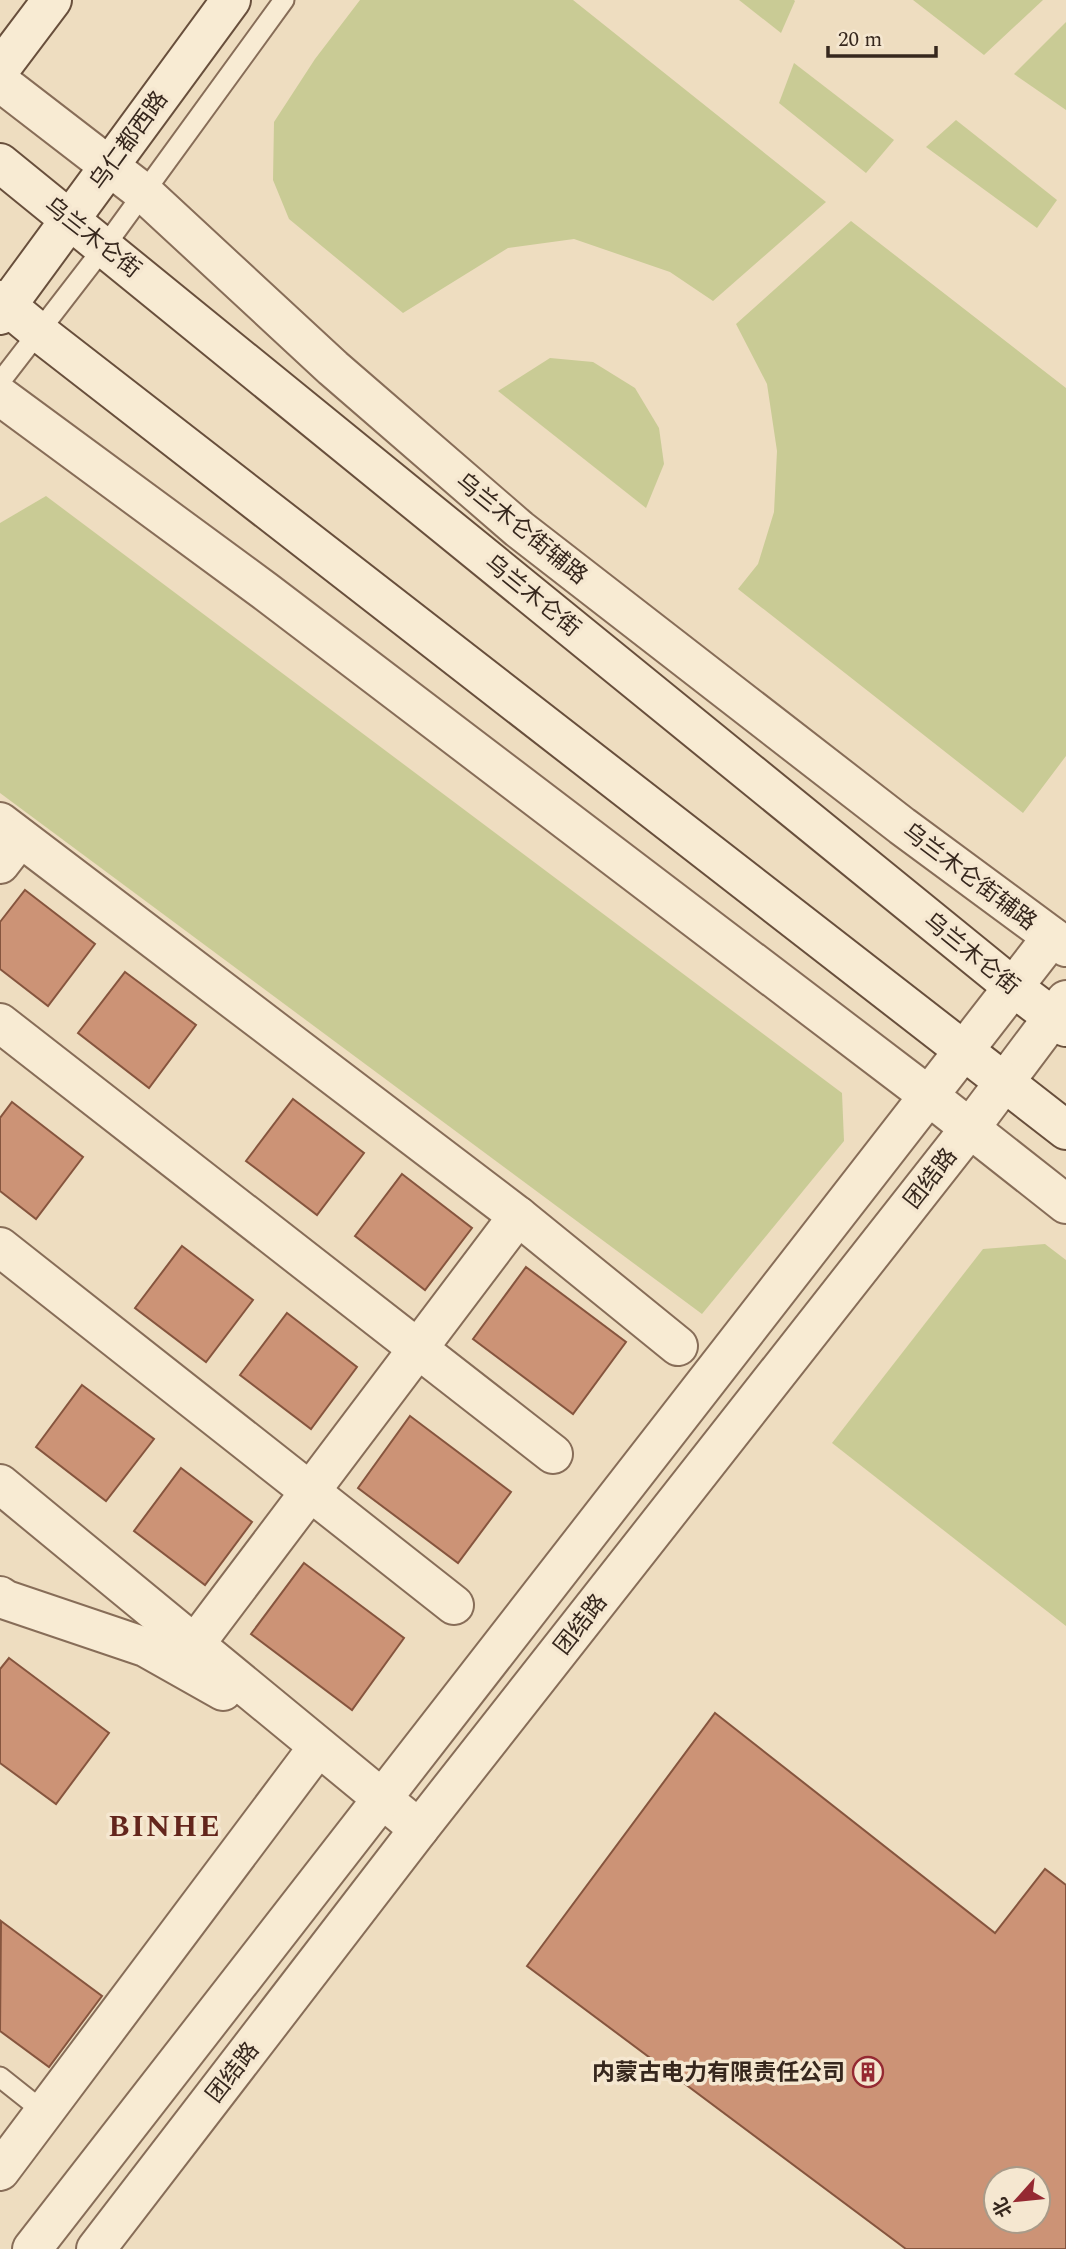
<svg xmlns="http://www.w3.org/2000/svg" width="1066" height="2249" viewBox="0 0 1066 2249" font-family="Spectral,'Noto Sans SC',serif">
<rect width="100%" height="100%" fill="#eeddc0"/>
<g fill="#c9cb95">
<path d="M360 0H573L826 202 713 301 670 272 574 239 508 248 403 313 289 219 273 180 274 122 315 59Z"/>
<path d="M739 0H794L795 1 781 33Z"/>
<path d="M913 0H1043L984 55Z"/>
<path d="M1066 22V110L1014 74Z"/>
<path d="M794 63 894 140 866 173 779 103Z"/>
<path d="M956 120 1057 200 1037 228 926 147Z"/>
<path d="M851 221 1066 388V756L1023 813 738 589 758 564 774 512 777 451 767 384 736 324Z"/>
<path d="M550 358 593 362 635 388 659 428 664 464 646 508 498 391Z"/>
<path d="M46 496 842 1093 844 1141 702 1314 0 793V523Z"/>
<path d="M1045 1244 1066 1260V1626L832 1443 983 1249Z"/>
</g>
<g fill="#cc9376" stroke="#86553e" stroke-width="2" fill-rule="evenodd">
<path d="M25 890 95 944 48 1006 0 969V922Z"/>
<path d="M125 972 196 1025 149 1088 78 1033Z"/>
<path d="M293 1099 364 1153 317 1215 246 1161Z"/>
<path d="M12 1102 83 1157 36 1219 0 1191V1118Z"/>
<path d="M402 1174 472 1228 425 1290 355 1236Z"/>
<path d="M182 1246 253 1300 206 1362 135 1308Z"/>
<path d="M526 1267 626 1342 573 1414 473 1339Z"/>
<path d="M287 1313 357 1367 311 1429 240 1375Z"/>
<path d="M82 1385 154 1439 106 1501 36 1447Z"/>
<path d="M410 1416 511 1492 458 1563 358 1488Z"/>
<path d="M181 1468 252 1522 205 1585 134 1531Z"/>
<path d="M304 1563 404 1638 352 1710 251 1634Z"/>
<path d="M9 1658 109 1733 56 1804 0 1763V1669Z"/>
<path d="M715 1713 995 1933 1045 1869 1066 1885V2249H906L527 1966ZM996 2179H1038V2221H996Z"/>
<path d="M1 1921 102 1996 49 2067 0 2031Z"/>
</g>
<g fill="none" stroke-linecap="round" stroke-linejoin="round">
<g stroke="#876d58" stroke-width="23">
<g id="service">
<path d="M0 382 105 246 284 0"/>
<path d="M0 2077 44 2112"/>
</g>
</g>
<g stroke="#876d58" stroke-width="42">
<g id="minor">
<path d="M0 822 518 1216 678 1346"/>
<path d="M0 864 20 838"/>
<path d="M0 1023 553 1454"/>
<path d="M0 1247 454 1605"/>
<path d="M0 1484 419 1829"/>
<path d="M0 1596 6 1600 145 1647 223 1691"/>
<path d="M195 1644 518 1216"/>
<path d="M0 2171 318 1747"/>
</g>
</g>
<g stroke="#876d58" stroke-width="42">
<g id="tertiary">
<path d="M0 82 144 193 333 368 519 529 902 826 1066 947"/>
<path d="M0 396 265 591 929 1096 1066 1204"/>
<path d="M32 2249 1052 937"/>
<path d="M96 2249 419 1829 970 1128 1066 1000"/>
</g>
</g>
<g stroke="#684f3c" stroke-width="42">
<g id="secondary">
<path d="M0 69 52 0"/>
<path d="M0 163 1013 987 1066 1027"/>
<path d="M0 300 40 333 1066 1130"/>
<path d="M0 315 231 0"/>
</g>
</g>
<use href="#service" stroke="#f8ebd3" stroke-width="19"/>
<use href="#minor" stroke="#f8ebd3" stroke-width="38"/>
<use href="#tertiary" stroke="#f8ebd3" stroke-width="38"/>
<use href="#secondary" stroke="#f8ebd3" stroke-width="38"/>
</g>
<defs>
<g id="building-ring" transform="scale(1.575)"><circle r="9.5" fill="#f5e7d0" stroke="#952932" stroke-width="1.5"/><path d="M-4-6H4V6H1V3H-1V6H-4ZM-2.5-4.3h1.7v1.8h-1.7ZM.8-4.3h1.7v1.8H.8ZM-2.5-1h1.7V.8h-1.7ZM.8-1h1.7V.8H.8Z" fill="#952932"/></g>
</defs>
<g fill-rule="evenodd">
<use href="#building-ring" x="868" y="2072"/>
</g>
<g text-anchor="middle" stroke-width="7" stroke-linejoin="round" paint-order="stroke">
<g font-size="23" fill="#36271d" stroke="#f5e7d0">
<text transform="translate(128 140) rotate(-54)" y="8">乌仁都西路</text>
<text transform="translate(93 237) rotate(38)" y="8">乌兰木仑街</text>
<text transform="translate(522 528) rotate(39)" y="8">乌兰木仑街辅路</text>
<text transform="translate(533 595) rotate(39)" y="8">乌兰木仑街</text>
<text transform="translate(970 876) rotate(37)" y="8">乌兰木仑街辅路</text>
<text transform="translate(972 953) rotate(39)" y="8">乌兰木仑街</text>
<text transform="translate(930 1178) rotate(-52)" y="8">团结路</text>
<text transform="translate(580 1624) rotate(-52)" y="8">团结路</text>
<text transform="translate(232 2072) rotate(-52)" y="8">团结路</text>
</g>
<g font-size="23" font-weight="bold" fill="#36271d" stroke="#f5e7d0" text-anchor="end">
<text x="845" y="2080">内蒙古电力有限责任公司</text>
</g>
<g font-size="30" font-weight="bold" letter-spacing="2" fill="#63251c" stroke="#f5e7d0">
<text x="165" y="1836">BINHE</text>
</g>
</g>
<g transform="translate(1017 2200) rotate(243)"><circle r="33" fill="#f5e7d0" stroke="#a99a88" stroke-width="2"/>
<path d="M0-5L12 26L0 18L-12 26Z" fill="#952932"/>
<text y="-10" font-size="19" font-weight="bold" text-anchor="middle" fill="#36271d">北</text>
</g>
<path d="M828 46v10h108v-10" fill="none" stroke="#36271d" stroke-width="3.5"/>
<text x="838" y="46" font-size="21" fill="#36271d" stroke="#f5e7d0" stroke-width="5" paint-order="stroke">20 m</text>
</svg>
